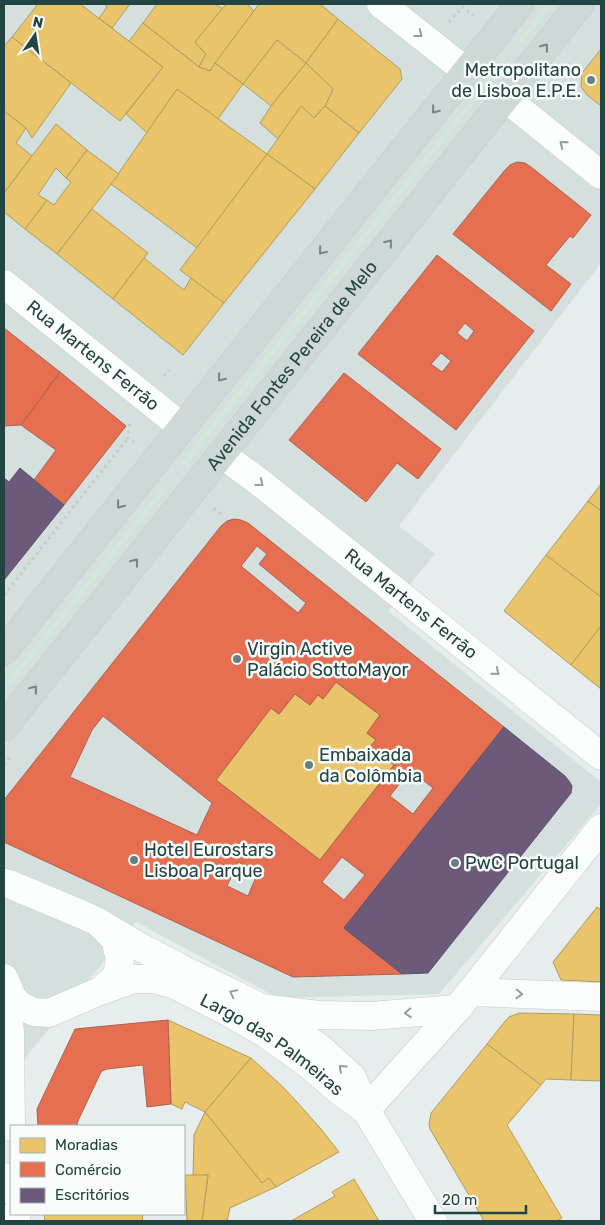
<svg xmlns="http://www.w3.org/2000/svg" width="605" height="1225" viewBox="0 0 605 1225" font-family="Rubik,sans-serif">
<rect width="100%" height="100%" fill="#e7edec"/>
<path fill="#d5e0de" d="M4 4H601V263L399 526 435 554 388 611 601 782V804L439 994 278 998 136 922 4 1084Z"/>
<g fill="#d0e7dc">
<path d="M546 4H554L524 41H520V37Z"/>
<path d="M503 60 505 61V64L187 464 183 465 182 461Z"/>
<path d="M163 486 167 489 166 491 4 694V685Z"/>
</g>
<g fill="#e9c46a" stroke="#ad9e5e">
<path d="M38 4H80L163 67 120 121 12 37Z"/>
<path d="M104 4H130L112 28 99 18 107 7Z"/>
<path d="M157 4H215L223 9 195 42 206 54 199 67 143 23Z"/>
<path d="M226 4H247L254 11 210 71 199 67 206 54 195 42Z"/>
<path d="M259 4H320L338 19 306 63 277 40 243 84 215 63Z"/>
<path d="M338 19 400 69 402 79 359 133 325 106 333 89 306 63Z"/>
<path d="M143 23 199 67 210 71 215 63 243 84 218 119 177 89 147 133 126 114 163 67 129 41Z"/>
<path d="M12 37 71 83 32 138 26 128 4 111V46Z"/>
<path d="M277 40 306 63 271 106 243 84Z"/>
<path d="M601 49V106L587 95 581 87 582 73Z"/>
<path d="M306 63 333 89 325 106 314 118 301 106 278 139 260 123 271 106Z"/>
<path d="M177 89 267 154 197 248 111 184Z"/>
<path d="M301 106 314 118 325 106 359 133 315 189 267 154Z"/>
<path d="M4 111 26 128 16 143 32 156 4 193Z"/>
<path d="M56 124 87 150 66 178 56 168 38 195 47 200 25 229 4 212V193Z"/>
<path d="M87 150 119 174 57 254 25 229 47 200 54 205 71 182 66 178Z"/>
<path d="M267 154 315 189 224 303 180 270Z"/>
<path d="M92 209 148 253 113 299 57 254Z"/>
<path d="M144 258 184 290 191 278 224 303 183 355 113 299Z"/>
<path d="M601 484V511L588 501Z"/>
<path d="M588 501 601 511V597L546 555Z"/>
<path d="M546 555 601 597V626L571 665 504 611Z"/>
<path d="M601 626V689L571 665Z"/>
<path d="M336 682 380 715 367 733 376 740 370 747 394 765 320 860 216 780 271 708 279 714 295 694 310 705 318 695 323 699Z"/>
<path d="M597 907 601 910V982L561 980 553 962Z"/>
<path d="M519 1013 574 1014 571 1080 546 1079 541 1085 487 1044 506 1020 509 1017Z"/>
<path d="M574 1014 601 1015V1081L571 1080Z"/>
<path d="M168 1020 251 1058 205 1112 185 1102 182 1109 171 1104Z"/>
<path d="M487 1044 541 1085 507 1125 562 1218 557 1221H484L430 1129 429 1124 431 1113Z"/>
<path d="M251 1058 282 1086 297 1102 321 1129 339 1152 276 1187 269 1178 262 1183 205 1112Z"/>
<path d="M205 1112 262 1183 269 1178 276 1187 230 1208 227 1221H202L208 1175 193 1176 194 1135Z"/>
<path d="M185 1175H208L202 1221H187Z"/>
<path d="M354 1179 379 1221H291L335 1196 332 1192Z"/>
<path d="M44 1214H142L143 1221H45Z"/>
</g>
<g fill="#e76f51" stroke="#ac624c" fill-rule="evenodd">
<path d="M517 162 525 163 531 167 591 215 573 238 570 236 546 265 571 284 551 311 453 234 505 170 510 165Z"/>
<path d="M437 255 534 331 456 430 358 354ZM465 323 474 331 467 341 457 333ZM441 353 451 361 442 372 431 364Z"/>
<path d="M4 328 60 372 21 425 4 426Z"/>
<path d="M60 372 126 426 64 505 34 480 56 450 21 425Z"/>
<path d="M344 373 441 449 418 479 397 463 366 502 289 440Z"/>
<path d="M234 519 241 520 248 523 504 727 344 928 402 974 293 977 4 842V800L221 526 227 521ZM257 546 267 554 259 564 306 603 298 613 241 566ZM336 682 380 715 367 733 376 740 370 747 394 765 320 860 216 780 271 708 279 714 295 694 310 705 318 695 323 699ZM103 716 212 803 197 835 70 777 92 730ZM410 770 433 788 413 814 390 796ZM342 857 365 875 344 900 322 882ZM238 862 258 872 248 896 227 886Z"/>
<path d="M168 1020 171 1104 147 1107 143 1065 107 1069 102 1071 100 1074 77 1123 78 1126H38L37 1109 75 1029Z"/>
</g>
<g fill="#6d597a" stroke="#565369">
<path d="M20 468 64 505 4 580V478L9 482Z"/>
<path d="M504 727 565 776 569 781 572 786 571 793 428 973 402 974 344 928Z"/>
</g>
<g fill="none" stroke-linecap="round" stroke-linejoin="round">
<g stroke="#c4cac9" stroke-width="29">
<g id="minor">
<path d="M381 4 466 71"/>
<path d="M505 98 601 175"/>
<path id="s1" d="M4 284 182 427"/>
<path id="s2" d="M221 454 258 481 601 756"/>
<path d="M4 883 9 884 83 915 98 922 115 939 120 959 117 976 100 991 49 1013 34 1012 21 1006 13 999 4 978"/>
<path d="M98 922 142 948 182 969 236 995 261 1008 319 1015 371 1016 457 1009"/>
<path d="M5 983 10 1033 11 1127"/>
<path id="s3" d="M100 991 134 979H154L175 985 228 1012 266 1034 307 1063 342 1093 366 1110"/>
<path d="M471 992 601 997"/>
<path d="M269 1013 320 1048 352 1077 366 1110 433 1221"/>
<path d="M366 1110 457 1009 601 828"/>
<path d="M4 1177 6 1179 11 1190"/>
<path d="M16 1214V1221"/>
</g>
</g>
<g stroke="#c2cccb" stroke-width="29">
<g id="primary">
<path d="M4 651 520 4"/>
<path id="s4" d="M4 727 580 4"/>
</g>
</g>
<g stroke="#c2cccb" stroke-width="3" stroke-dasharray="2.5 4" stroke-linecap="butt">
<path d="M449 22 463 7 473 16"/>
<path d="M556 82 568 91"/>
<path d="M164 376 169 370"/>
<path d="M130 424 128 438 134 442"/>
<path d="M214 508 221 514"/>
<path d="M4 595 128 438"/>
<path d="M4 765 11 756"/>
</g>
<use href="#minor" stroke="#fbfcfc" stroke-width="28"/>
<use href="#primary" stroke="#ced8d7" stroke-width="28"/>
</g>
<defs><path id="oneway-chevron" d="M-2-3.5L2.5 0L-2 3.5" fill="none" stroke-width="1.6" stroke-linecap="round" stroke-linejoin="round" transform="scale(1.25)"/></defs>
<g stroke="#8ea09f">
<use href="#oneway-chevron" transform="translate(419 34) rotate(38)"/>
<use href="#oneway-chevron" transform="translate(563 144) rotate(-141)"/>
<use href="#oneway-chevron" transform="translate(260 483) rotate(38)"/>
<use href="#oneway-chevron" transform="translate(496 672) rotate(39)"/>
<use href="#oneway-chevron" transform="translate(233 993) rotate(-154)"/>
<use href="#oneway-chevron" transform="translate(519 994) rotate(2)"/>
<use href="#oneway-chevron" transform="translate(408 1013) rotate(176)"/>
<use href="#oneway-chevron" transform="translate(342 1068) rotate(-138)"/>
</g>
<g stroke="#6f8785">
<use href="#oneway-chevron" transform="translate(545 47) rotate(-51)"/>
<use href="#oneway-chevron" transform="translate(435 110) rotate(129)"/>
<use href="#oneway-chevron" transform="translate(389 243) rotate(-51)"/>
<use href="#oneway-chevron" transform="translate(322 251) rotate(129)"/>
<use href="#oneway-chevron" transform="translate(221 378) rotate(129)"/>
<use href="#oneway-chevron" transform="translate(120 505) rotate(129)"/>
<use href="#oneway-chevron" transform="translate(135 562) rotate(-52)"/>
<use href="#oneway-chevron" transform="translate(34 689) rotate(-51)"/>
</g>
<g fill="#677f7e" stroke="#f7fbfa" stroke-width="2">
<circle cx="591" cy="80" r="5"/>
<circle cx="237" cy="659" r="5"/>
<circle cx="309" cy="765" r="5"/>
<circle cx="134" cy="860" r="5"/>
<circle cx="455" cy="863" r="5"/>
</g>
<g text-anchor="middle" stroke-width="5" stroke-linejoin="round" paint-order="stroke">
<g font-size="18" fill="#224442" stroke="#f7fbfa" text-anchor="start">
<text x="581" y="76" text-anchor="end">Metropolitano<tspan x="581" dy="21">de Lisboa E.P.E.</tspan></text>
<text x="247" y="655">Virgin Active<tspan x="247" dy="21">Palácio SottoMayor</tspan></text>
<text x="319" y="761">Embaixada<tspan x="319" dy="21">da Colômbia</tspan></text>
<text x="144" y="856">Hotel Eurostars<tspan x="144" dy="21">Lisboa Parque</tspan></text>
<text x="465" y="869">PwC Portugal</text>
</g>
<g font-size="18" fill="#224442" stroke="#f7fbfa">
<text dy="6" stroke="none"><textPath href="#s1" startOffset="114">Rua Martens Ferrão</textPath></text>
<text dy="6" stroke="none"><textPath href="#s4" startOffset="462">Avenida Fontes Pereira de Melo</textPath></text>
<text dy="6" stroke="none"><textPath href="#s2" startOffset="242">Rua Martens Ferrão</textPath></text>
<text dy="6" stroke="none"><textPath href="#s3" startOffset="192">Largo das Palmeiras</textPath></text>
</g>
</g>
<rect width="605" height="1225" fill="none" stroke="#224442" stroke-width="10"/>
<rect x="10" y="1125" width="175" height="90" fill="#f7fbfa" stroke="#a2b2b0"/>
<rect x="20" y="1138" width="25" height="15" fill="#e9c46a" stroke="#a2b2b0"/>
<text x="55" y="1150" font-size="15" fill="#224442">Moradias</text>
<rect x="20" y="1162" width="25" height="15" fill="#e76f51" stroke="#a2b2b0"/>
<text x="55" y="1175" font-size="15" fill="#224442">Comércio</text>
<rect x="20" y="1188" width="25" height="15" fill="#6d597a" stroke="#a2b2b0"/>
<text x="55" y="1200" font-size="15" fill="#224442">Escritórios</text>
<g transform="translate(35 35) rotate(13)" stroke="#f7fbfa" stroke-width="4" paint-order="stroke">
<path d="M0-4L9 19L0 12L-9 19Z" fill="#224442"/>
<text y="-8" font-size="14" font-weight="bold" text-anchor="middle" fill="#224442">N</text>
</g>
<path d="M435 1205v8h91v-8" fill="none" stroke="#224442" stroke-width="2.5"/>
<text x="442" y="1205" font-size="15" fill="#224442" stroke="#f7fbfa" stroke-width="4" paint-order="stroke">20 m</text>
</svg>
